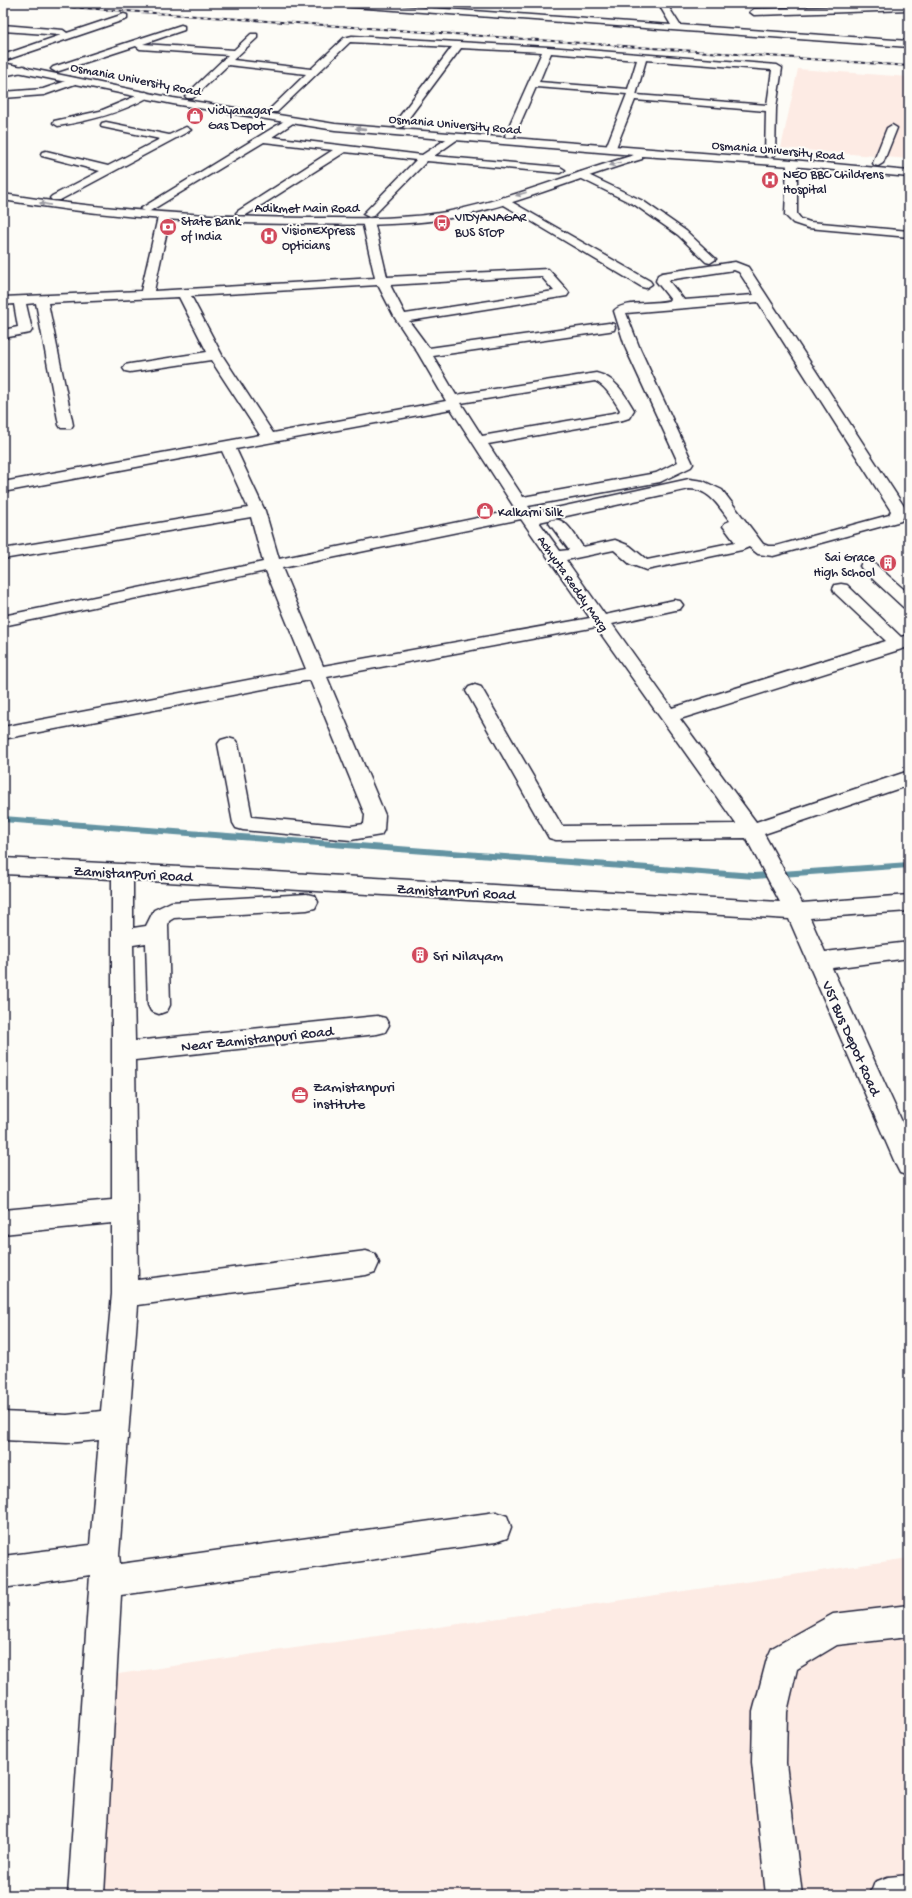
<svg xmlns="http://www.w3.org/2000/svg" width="912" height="1898" viewBox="0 0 912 1898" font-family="'Gochi Hand',sans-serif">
<rect width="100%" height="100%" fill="#fdfcf7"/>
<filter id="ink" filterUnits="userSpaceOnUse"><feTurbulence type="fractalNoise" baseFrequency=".025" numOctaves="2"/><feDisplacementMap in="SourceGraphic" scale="8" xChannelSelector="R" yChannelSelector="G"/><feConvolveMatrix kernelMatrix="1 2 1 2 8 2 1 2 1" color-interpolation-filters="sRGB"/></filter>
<g filter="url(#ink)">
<g fill="#fdebe4">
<path d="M798 69 909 77V159L781 148Z"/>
<path d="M909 1558V1895H89L98 1677Z"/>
</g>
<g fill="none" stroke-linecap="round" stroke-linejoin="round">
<path fill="#6393a2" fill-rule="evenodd" d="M3 816 754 873 909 862V868L754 879 3 822Z"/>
<g stroke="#22223b" stroke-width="3">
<g id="minor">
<path d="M321 3H361L671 25 658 3H666L680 25 909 41V47L325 5Z"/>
<path d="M909 4V10L754 15 750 12 754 9Z"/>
<path d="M124 14 127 15V19L3 61V55L61 35 3 31V25L63 30 67 33Z"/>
<path d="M181 25 184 26V30L143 44 234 50 251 34H257V38L233 60 311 69 344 38 352 36 548 47 777 65 782 68 776 108 775 155 770 158 765 155 766 111 635 100 615 150 614 152H606L605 150 627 94 536 87 515 135 514 137H506L505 135 542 52 461 48 402 127 398 128 393 125 452 47 350 42 277 112H271L269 110 271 108 306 74 228 65 193 98H187L185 96 187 94 228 55 140 49 136 46 59 71 56 72 51 69 53 67ZM551 53 637 60 628 89 539 82ZM646 60 772 70 767 105 636 95Z"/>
<path d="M24 66 29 69 27 71 3 76V70Z"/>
<path d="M75 78 80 81 78 83 44 95 3 98V92L43 89Z"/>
<path d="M146 92 151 95 149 97C120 113 90 121 58 126L53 123 54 121 100 111Z"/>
<path d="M289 118 293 119 294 121 293 123 272 137 422 155 454 134 458 135 459 137 458 139 434 156 560 167 565 170 560 173 427 161 373 216 369 217 363 214 365 212 416 160 345 152 246 215H238L236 213 238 211 333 150 264 142 150 211 146 212 140 209Z"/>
<path d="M106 122 169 135 186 127 191 130 60 200H52L50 198 52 196 100 171 42 156 41 154 42 152 46 151 108 166 160 139 102 127 101 125 102 123Z"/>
<path d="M892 125 897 128 883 163 878 166 874 165 873 163 887 128Z"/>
<path d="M792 160 797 163V214L801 219 810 222 909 231V237L808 228 793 223 785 215 787 163Z"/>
<path d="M582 172 643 201 686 231 716 259 710 263 706 262 678 235 635 205 578 177 577 175 578 173Z"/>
<path d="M503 197 650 281 652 284 646 288 642 287 499 202 497 200Z"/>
<path d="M164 214 170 217 154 291 375 278 362 221 368 218 374 221 387 277 548 269 567 290 569 293 567 296 409 321 429 348 609 323 614 324 615 327 614 330 609 331 433 356 456 395 596 373C616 378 624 393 634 410L629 418 623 420 488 444 523 497 656 473 678 462 626 349 614 311C622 300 658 305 671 300L656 281 658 275 662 273 735 262 748 267 907 511 901 521 773 556 758 554 749 547 742 550 646 570 630 564 614 550 566 560 605 615 674 600 680 601 683 605 680 609 612 624 672 708 886 641 835 593 833 589 835 585 841 584 847 585 901 637 909 635V646L905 648 680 719 756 822 909 771V785L764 834 802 903 909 895V911L810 918 825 952 909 942V958L832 968 909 1137V1176L900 1173 896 1165 789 919 133 880V928L146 926 154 910 171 902 307 894 315 896 318 902 315 908 307 910 174 918 169 921 168 925 170 1005 167 1011 159 1014 151 1011 148 1005 146 943 133 945 135 1041 377 1016 385 1018 389 1025 385 1032 377 1034 135 1060 138 1280 366 1251 375 1254 379 1263 375 1272 366 1275 138 1305 119 1555 120 1564 496 1512 507 1516 511 1527 507 1538 496 1542 121 1595 104 1895H68L90 1575 3 1588V1556L90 1545 99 1440 67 1443 3 1440V1412L67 1415 101 1411 112 1294V1223L3 1234V1210L112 1200V879L3 874V858L239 870 780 902 746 838 556 840 549 838 466 691 469 687 475 685 481 687 562 826 736 824 596 627 327 677 385 815 384 830 381 835 351 840 243 830 236 828 233 823 218 744 221 740 228 738 235 740 238 744 252 817 351 826 364 824 365 815 310 680 3 739V727L306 669 266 571 3 626V616L263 562 251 517 3 559V549L248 508 222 451 3 492V482L260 435 211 360 130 372 125 371 123 368 125 365 130 364 207 352 179 297 48 303 73 425 71 428H61L59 425 36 303 26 304 32 330 30 333 3 338V330L18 327 14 304 3 305V297L141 291 158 217ZM734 270 739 272 754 295 684 300 668 280ZM541 276 554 291 405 314 390 285ZM378 285 395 318 418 353 446 401 273 433 222 355 191 296ZM758 302 891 511 889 515 776 546H768L763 544 722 490 703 481 689 479 533 513 528 506 660 482 691 467 693 464 640 349 626 313ZM595 381C607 387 613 399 620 410L619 412 482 436 461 403ZM451 409 516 510 279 559 265 511 236 449ZM689 489C710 489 719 507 730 521L725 523 723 526 735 542 647 560 630 546 615 540 583 547C575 536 566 516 551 520L549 523 569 550 560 551 539 522ZM521 519 590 618 323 666 282 568Z"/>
<path d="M868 561 874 563 909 594V608L903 607 862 569 860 566 862 563Z"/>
<path d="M909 1605V1637L837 1645 797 1669 787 1712 786 1763 802 1895H766L752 1763 753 1712 767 1659 772 1648 833 1614Z"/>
<path d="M909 1875V1895H870L875 1882 888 1877Z"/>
</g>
</g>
<g stroke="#22223b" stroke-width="3">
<path id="major" d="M3 63 173 98 335 124 792 160 909 171V177L792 166 642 156V159C576 178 513 207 445 219 400 226 354 225 308 224 206 224 104 217 3 200V194C104 210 205 217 308 218 354 218 400 220 446 212 510 200 571 173 634 155L335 130 173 104 3 69Z"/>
</g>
<use href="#minor" fill="#fdfcf7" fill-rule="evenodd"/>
<use href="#major" fill="#fdfcf7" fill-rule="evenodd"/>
<g stroke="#22223b" stroke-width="2">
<path id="rail" d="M12 3 909 66"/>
</g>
<use href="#rail" stroke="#fdfcf7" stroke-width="1.5" stroke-dasharray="4" stroke-linecap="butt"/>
</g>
<defs><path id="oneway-solid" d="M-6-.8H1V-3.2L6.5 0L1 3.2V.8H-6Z"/></defs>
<g fill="#9a9aa2">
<use href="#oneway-solid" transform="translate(361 129) rotate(-174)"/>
<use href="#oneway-solid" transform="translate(615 164) rotate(162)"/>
<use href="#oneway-solid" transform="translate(521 194) rotate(162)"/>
<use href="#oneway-solid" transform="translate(45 204) rotate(-169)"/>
</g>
</g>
<defs>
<g id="shop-disc" transform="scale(0.9)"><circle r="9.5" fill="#d1495b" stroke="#fdfcf7"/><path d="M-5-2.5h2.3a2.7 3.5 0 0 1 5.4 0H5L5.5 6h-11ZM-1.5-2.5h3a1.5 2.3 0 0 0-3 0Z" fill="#fff"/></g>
<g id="hospital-disc" transform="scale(0.9)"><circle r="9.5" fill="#d1495b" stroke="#fdfcf7"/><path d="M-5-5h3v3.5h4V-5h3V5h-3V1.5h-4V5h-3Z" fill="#fff"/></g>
<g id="bus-disc" transform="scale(0.9)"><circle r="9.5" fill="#d1495b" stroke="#fdfcf7"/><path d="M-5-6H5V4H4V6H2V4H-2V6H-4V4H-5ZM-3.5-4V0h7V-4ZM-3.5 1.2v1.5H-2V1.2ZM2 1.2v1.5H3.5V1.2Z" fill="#fff"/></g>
<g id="bank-disc" transform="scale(0.9)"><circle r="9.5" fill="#d1495b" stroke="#fdfcf7"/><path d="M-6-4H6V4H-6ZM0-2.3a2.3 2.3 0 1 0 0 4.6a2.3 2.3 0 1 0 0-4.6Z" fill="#fff"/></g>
<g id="building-disc" transform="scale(0.9)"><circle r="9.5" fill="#d1495b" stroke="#fdfcf7"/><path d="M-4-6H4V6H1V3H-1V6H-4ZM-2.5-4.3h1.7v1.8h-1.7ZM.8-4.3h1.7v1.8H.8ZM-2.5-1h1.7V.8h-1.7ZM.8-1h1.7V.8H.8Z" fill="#fff"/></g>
<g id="office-disc" transform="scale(0.9)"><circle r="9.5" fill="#d1495b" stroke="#fdfcf7"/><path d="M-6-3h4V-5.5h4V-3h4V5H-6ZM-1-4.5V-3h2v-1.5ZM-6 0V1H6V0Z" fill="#fff"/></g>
</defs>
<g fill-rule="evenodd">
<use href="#shop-disc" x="195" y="116"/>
<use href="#hospital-disc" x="770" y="180"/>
<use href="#bus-disc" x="442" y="223"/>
<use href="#bank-disc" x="168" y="227"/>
<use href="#hospital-disc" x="269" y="236"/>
<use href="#shop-disc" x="485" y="511"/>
<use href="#building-disc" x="888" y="563"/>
<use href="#building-disc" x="420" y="955"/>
<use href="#office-disc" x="300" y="1095"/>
</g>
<g text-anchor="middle" stroke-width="4" stroke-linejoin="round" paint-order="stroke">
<g font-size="13" fill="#22223b" stroke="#fdfcf7">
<text transform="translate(136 78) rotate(11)" y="5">Osmania University Road</text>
<text transform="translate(455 123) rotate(5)" y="5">Osmania University Road</text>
<text transform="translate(778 149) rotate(5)" y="5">Osmania University Road</text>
<text x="307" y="212">Adikmet Main Road</text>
<text transform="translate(574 583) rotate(55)" y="5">Achyuta Reddy Marg</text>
</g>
<g font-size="13" fill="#22223b" stroke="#fdfcf7" text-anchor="start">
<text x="208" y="114">Vidyanagar<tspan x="208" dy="15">Gas Depot</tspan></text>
<text x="783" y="178">NEO BBC Childrens<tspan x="783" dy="15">Hospital</tspan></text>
<text x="455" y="221">VIDYANAGAR<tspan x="455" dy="15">BUS STOP</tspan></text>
<text x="181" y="225">State Bank<tspan x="181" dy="15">of India</tspan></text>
<text x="282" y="234">VisionExpress<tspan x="282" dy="15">Opticians</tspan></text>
<text x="498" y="516">Kalkarni Silk</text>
<text x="875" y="561" text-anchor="end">Sai Grace<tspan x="875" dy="15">High School</tspan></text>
</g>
<g font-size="15" fill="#22223b" stroke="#fdfcf7">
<text transform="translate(133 873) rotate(3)" y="5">ZamistanPuri Road</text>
<text transform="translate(456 891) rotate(3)" y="5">ZamistanPuri Road</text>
<text transform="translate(257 1038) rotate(-6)" y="5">Near Zamistanpuri Road</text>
<text transform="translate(852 1038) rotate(66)" y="5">VST Bus Depot Road</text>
</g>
<g font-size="15" fill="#22223b" stroke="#fdfcf7" text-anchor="start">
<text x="433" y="960">Sri Nilayam</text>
<text x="313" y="1091">Zamistanpuri<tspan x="313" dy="17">institute</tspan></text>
</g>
</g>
<rect width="912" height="1898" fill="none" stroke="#fdfcf7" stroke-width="16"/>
<rect x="8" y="8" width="896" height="1882" fill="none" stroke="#22223b" stroke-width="1.5" filter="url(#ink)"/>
</svg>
